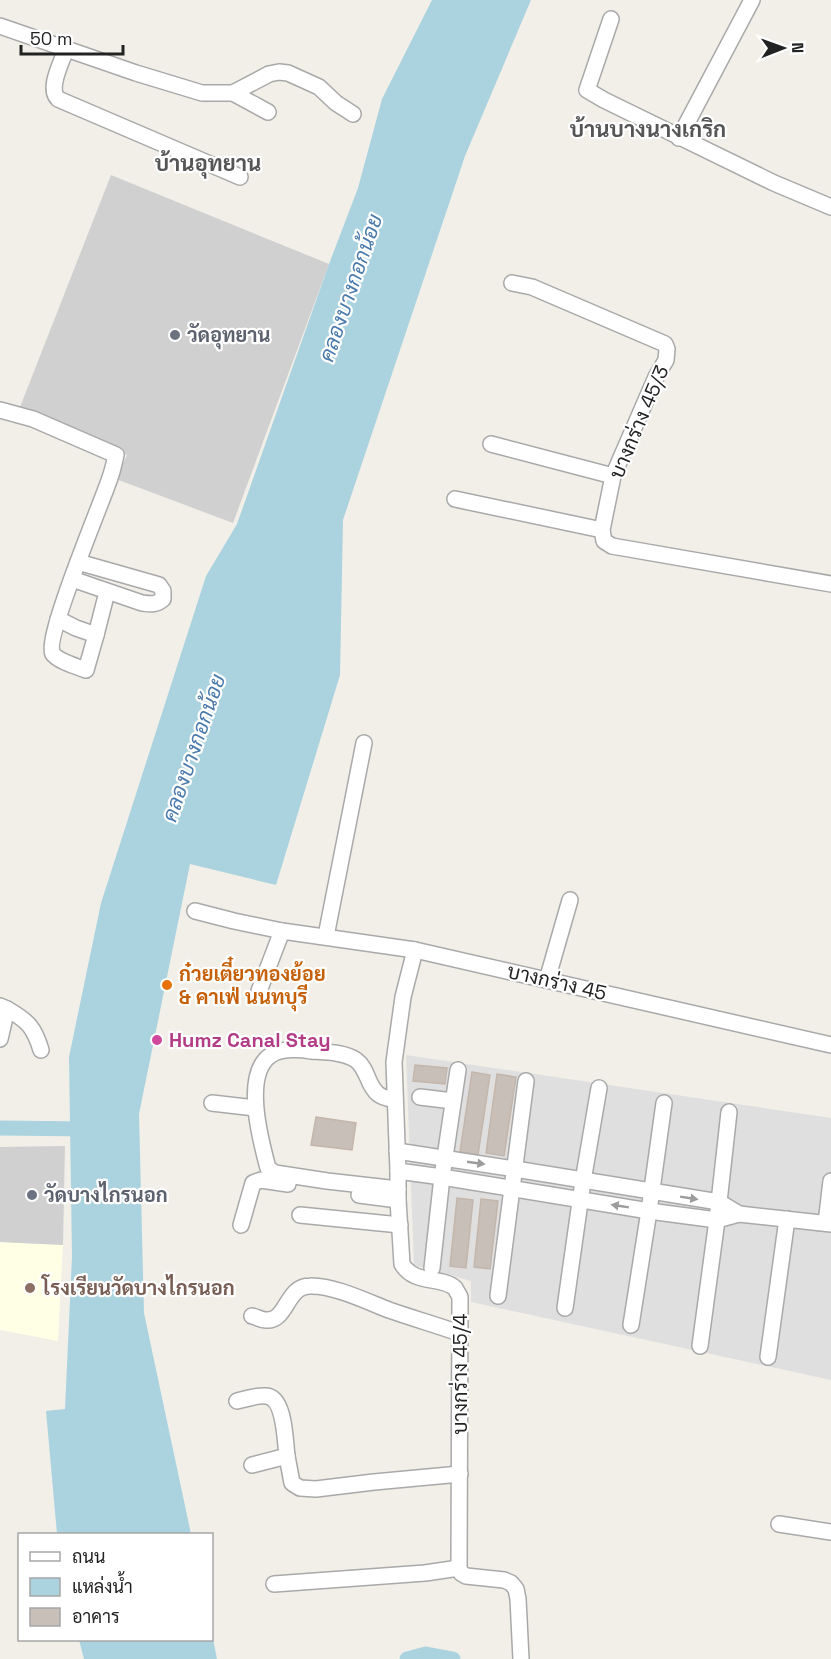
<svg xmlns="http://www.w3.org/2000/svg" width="831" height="1659" viewBox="0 0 831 1659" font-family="'Space Grotesk',Sarabun,sans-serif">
<rect width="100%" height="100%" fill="#f2efe9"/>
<path fill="#e0dfdf" d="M406 1055 831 1118V1380L471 1302V1281L414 1265Z"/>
<path fill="#ffffe5" d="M0 1242 63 1245 58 1341 0 1330Z"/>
<g fill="#d0d0d0">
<path d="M111 175 329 264 233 523 116 479 127 455 20 407Z"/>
<path d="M65 1146 63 1245 0 1242V1147Z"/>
</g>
<g fill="#aad3df">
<path d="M432 0H531L465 156 343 520 340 675 276 885 190 864 139 1114 144 1313 191 1534H57L46 1411 65 1409 72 1257 69 1057 101 903 206 576 237 524 329 264 358 188 382 99Z"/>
<path d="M212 1634 217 1659H84L79 1640H212Z"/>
</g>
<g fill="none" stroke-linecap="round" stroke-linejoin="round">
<g stroke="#aad3df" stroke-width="15">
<path d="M0 1128 90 1129"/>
<path d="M407 1659 426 1654 453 1659"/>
</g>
</g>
<g fill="#c7bfb8" stroke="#c4b6ab" stroke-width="1.5">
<path d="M415 1065 447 1068 445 1084 413 1081Z"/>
<path d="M472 1072 490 1075 478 1155 460 1152Z"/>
<path d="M497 1074 516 1077 504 1156 486 1153Z"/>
<path d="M316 1117 356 1123 352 1150 311 1145Z"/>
<path d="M457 1198 473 1200 466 1268 450 1266Z"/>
<path d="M481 1199 498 1201 490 1269 474 1267Z"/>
</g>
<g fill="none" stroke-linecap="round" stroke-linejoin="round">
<g stroke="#a9a9a9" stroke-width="18">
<g id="street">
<path d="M611 19 587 90 604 100 774 183 831 207"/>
<path d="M0 26 136 73 202 93H233L269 74 279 72 288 73 319 87 336 103 353 114"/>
<path d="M66 49C62 62 47 88 58 99L240 177"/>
<path d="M233 93 268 112"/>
<path d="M679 138 752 0"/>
<path d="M512 283 532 287 665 344 667 349 666 360 656 377 613 476 602 530 604 541 612 546 831 584"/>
<path d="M0 410 33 419 116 455C114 465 111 476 107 486 99 509 44 640 53 654 58 661 78 667 86 670L96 635"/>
<path d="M491 444 613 476"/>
<path d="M455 499 602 530"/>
<path d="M72 579 142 603C151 604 156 605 163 599V591L159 585 78 562"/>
<path d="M58 619 76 628 96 635 107 592"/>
<path d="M195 911 234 921 282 931 415 950 831 1045"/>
<path d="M326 936 364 743"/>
<path d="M415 950 403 997 394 1062 398 1171V1200L402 1264C414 1285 442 1276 455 1288 456 1290 459 1295 460 1297L459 1568 461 1573 466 1576 504 1580 511 1583 516 1589 518 1599 521 1659"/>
<path d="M547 980 570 900"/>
<path d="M259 991 282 931"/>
<path d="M0 1006 7 1009 0 1039"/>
<path d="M7 1009C28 1021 34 1027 41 1050"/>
<path d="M420 1097 453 1101"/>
<path d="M395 1100C390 1099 383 1098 378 1094 367 1085 368 1069 356 1060 344 1052 325 1052 311 1051 300 1049 281 1048 271 1055 242 1074 261 1142 268 1168L275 1173 327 1181 398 1189"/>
<path d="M212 1103 255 1108"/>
<path d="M397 1151 515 1169 719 1202 739 1214"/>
<path d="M398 1171 442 1177 649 1211 717 1220 739 1214 831 1224"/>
<path d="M359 1195 398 1200"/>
<path d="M300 1215 400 1225"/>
<path d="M826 1223 831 1181"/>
<path d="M241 1225 253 1183 261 1180 288 1184"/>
<path d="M432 1268 442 1177 458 1070"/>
<path d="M498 1296 526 1081"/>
<path d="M565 1308 583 1181 599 1088"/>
<path d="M252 1316C257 1317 261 1320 266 1320 287 1322 286 1286 310 1286 333 1285 368 1302 389 1310 412 1318 436 1325 459 1333"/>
<path d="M631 1325 649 1211 664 1103"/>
<path d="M700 1346 717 1220 729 1112"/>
<path d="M768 1357 787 1219"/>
<path d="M237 1401C246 1399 257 1395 266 1396 285 1397 285 1441 287 1456"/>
<path d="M252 1465 287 1456 292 1483 300 1488 316 1489 374 1482 460 1474"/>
<path d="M779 1524 831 1532"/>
<path d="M274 1584 425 1573 459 1568"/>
</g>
</g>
<use href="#street" stroke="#fff" stroke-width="15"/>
</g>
<defs><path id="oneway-solid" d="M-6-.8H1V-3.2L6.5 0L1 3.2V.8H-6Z" transform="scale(1.5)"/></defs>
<g fill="#9c9c9c">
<use href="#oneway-solid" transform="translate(476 1163) rotate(8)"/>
<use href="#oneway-solid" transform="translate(689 1198) rotate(9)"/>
<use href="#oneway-solid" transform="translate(620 1206) rotate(-171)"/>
</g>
<g fill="#6b7280" stroke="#fff" stroke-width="2">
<circle cx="175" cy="335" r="6"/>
<circle cx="32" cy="1195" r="6"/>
</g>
<circle fill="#e8710a" stroke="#fff" stroke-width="2" cx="167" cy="985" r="6"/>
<circle fill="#d1479c" stroke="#fff" stroke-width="2" cx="157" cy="1040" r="6"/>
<circle fill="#8d6e63" stroke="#fff" stroke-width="2" cx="30" cy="1288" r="6"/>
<g text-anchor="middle" stroke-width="4.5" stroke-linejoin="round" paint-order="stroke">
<g font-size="20" font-weight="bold" fill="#5b616d" stroke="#fff" text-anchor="start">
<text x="187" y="342">วัดอุทยาน</text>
<text x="44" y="1202">วัดบางไกรนอก</text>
</g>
<g font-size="20" fill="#222" stroke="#fff">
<text transform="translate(639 422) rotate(-67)" y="7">บางกร่าง 45/3</text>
<text transform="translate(557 982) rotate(13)" y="7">บางกร่าง 45</text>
<text transform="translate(460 1374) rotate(-90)" y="7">บางกร่าง 45/4</text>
</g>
<g font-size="20" font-weight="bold" fill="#c56008" stroke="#fff" text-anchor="start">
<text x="179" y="981">ก๋วยเตี๋ยวทองย้อย<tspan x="179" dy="23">&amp; คาเฟ่ นนทบุรี</tspan></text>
</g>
<g font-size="20" font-weight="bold" fill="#b23c85" stroke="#fff" text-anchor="start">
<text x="169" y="1047">Humz Canal Stay</text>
</g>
<g font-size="20" font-weight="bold" fill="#785e54" stroke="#fff" text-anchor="start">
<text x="42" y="1295">โรงเรียนวัดบางไกรนอก</text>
</g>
<g font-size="21" font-style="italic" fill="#4a7aab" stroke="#fff">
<text transform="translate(351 288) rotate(-71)" y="7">คลองบางกอกน้อย</text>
<text transform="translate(194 748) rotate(-71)" y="7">คลองบางกอกน้อย</text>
</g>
<g font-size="22" font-weight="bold" fill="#555" stroke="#fff">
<text x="648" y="137">บ้านบางนางเกริก</text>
<text x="208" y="171">บ้านอุทยาน</text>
</g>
</g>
<rect x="18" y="1533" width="195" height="108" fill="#ffffff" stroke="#a7a7a7" stroke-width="1.5"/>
<rect x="30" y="1552" width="30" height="9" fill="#ffffff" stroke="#a7a7a7" stroke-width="1.5"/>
<text x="72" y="1563" font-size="18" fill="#222222">ถนน</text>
<rect x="30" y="1578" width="30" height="18" fill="#aad3df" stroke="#a7a7a7" stroke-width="1.5"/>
<text x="72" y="1593" font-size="18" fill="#222222">แหล่งน้ำ</text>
<rect x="30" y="1608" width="30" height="18" fill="#c7bfb8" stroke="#a7a7a7" stroke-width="1.5"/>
<text x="72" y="1623" font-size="18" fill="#222222">อาคาร</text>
<g transform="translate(783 48) rotate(89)" stroke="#ffffff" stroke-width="4.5" paint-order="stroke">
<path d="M0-4.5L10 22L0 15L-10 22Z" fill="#222222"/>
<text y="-9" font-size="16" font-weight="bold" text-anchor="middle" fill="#222222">N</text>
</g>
<path d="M21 45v9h102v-9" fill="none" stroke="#222222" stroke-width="3"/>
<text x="30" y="45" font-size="18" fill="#222222" stroke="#ffffff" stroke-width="4.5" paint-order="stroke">50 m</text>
</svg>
